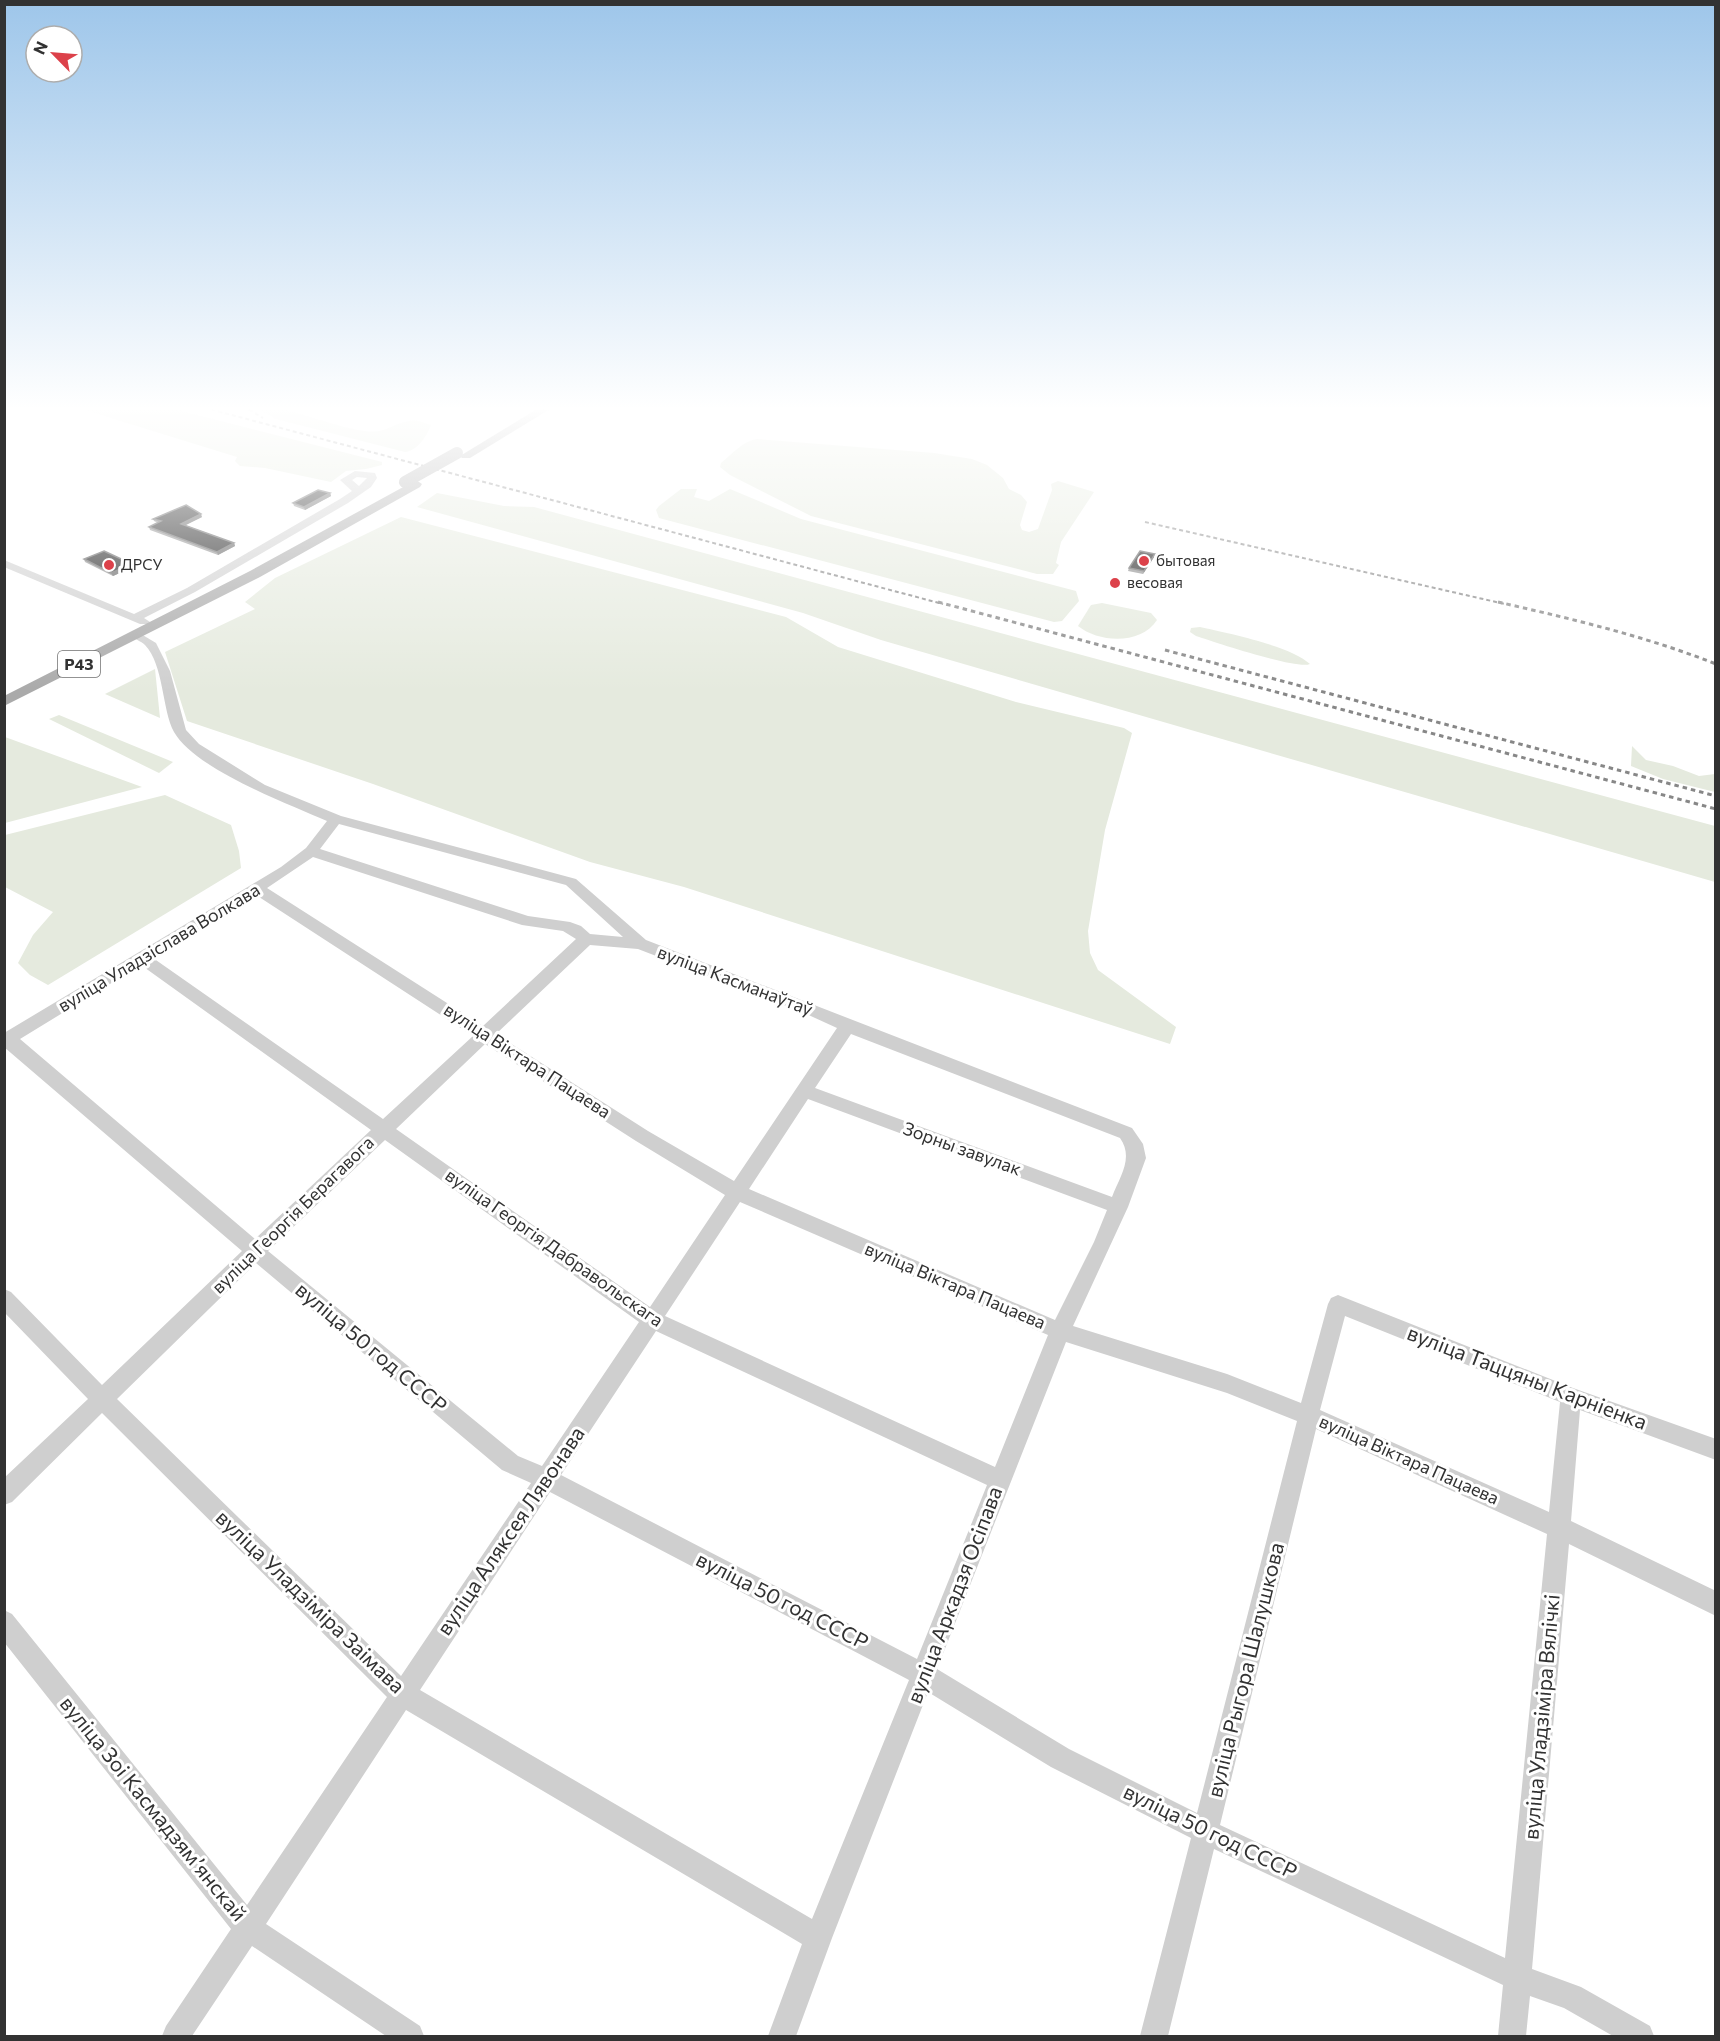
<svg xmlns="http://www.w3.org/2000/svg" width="1720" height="2041" viewBox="0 0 1720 2041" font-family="Commissioner,sans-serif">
<rect width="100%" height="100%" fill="#fff"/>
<g fill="#e5eade">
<path d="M72 406H162L382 462V465L366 469 346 471 331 482 265 468 240 466 235 461 237 457Z"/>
<path d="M253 406C292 406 327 426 365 431 386 434 391 424 409 421 416 419 425 423 431 425 427 436 417 451 405 452L276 419Z"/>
<path d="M757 439 934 453 972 459 987 465 1003 478 1009 489 1021 495 1027 502 1020 525 1022 530 1029 532 1038 529 1052 490 1051 484 1058 481 1094 492 1061 542 1056 563 1059 565 1053 574H1037L811 516 730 475 720 467 721 463C732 454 743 441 757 439Z"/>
<path d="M681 489H697L694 497 709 501 730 489 801 519 1076 591 1079 601 1062 621 1054 622 659 518 656 510 659 506Z"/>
<path d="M437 493 504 506 534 507 1715 826V882L881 640 803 613 417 507Z"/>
<path d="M401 517 786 617 838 647 1016 702 1124 728 1132 733 1105 830 1088 931 1090 953 1098 970 1176 1027 1170 1044 684 887 590 862 373 784 187 721 165 652 255 609 245 602 275 578Z"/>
<path d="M1102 603 1151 613 1157 620C1141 645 1099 643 1078 626L1091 605Z"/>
<path d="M1200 627C1227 633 1291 646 1310 664 1298 670 1214 642 1196 636L1190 632 1191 628Z"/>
<path d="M155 669 160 718 105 694Z"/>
<path d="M59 715 173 762 159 773 49 719Z"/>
<path d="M5 737 142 787 5 823Z"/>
<path d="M1632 746 1646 760 1673 766 1699 776 1715 774V792L1663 779 1631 766Z"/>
<path d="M165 795 231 825 239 851 241 868 48 985 30 975 18 963 33 935 53 912 5 887V835Z"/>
</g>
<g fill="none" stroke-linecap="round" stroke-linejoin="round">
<g fill="#cfcfcf" fill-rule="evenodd">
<path d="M355 471 375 473 377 478 371 487 348 503 195 592 144 618 150 622 148 624H140L4 567V560L134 614 187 588 340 499 352 491 340 480ZM357 477 367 478 359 486 352 480Z"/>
<path d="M136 631 156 643 170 671 186 730 199 744 265 785 341 816 576 879 646 940 1132 1128 1143 1144 1146 1158 1128 1207 1073 1326 1227 1374 1301 1403 1328 1304 1331 1298 1338 1295 1573 1388 1716 1439V1460L1580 1410 1571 1521 1716 1591V1616L1569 1544 1532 1969 1581 1987 1650 2026 1654 2036H1613L1564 2008 1530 1996 1526 2036H1498L1503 1985 1214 1849 1168 2036H1140L1191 1838 1051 1767 928 1692 832 1938 796 2036H768L802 1944 406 1710 266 1924 420 2026 424 2036H386L252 1946 192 2036H162L166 2026 231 1929 4 1642V1610L12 1614 247 1905 387 1697 102 1413 12 1502 4 1505V1478L88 1399 4 1312V1289L11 1292 102 1385 242 1251 4 1047V1033L281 867 306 848 327 821C288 804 195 769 174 732 162 710 164 665 145 645 141 641 134 639 130 635ZM339 824 566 885 623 937 590 934 581 926 570 922 528 916 320 849ZM313 857 522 925 563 931 576 939 483 1026 267 888ZM256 895 473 1036 383 1119 153 958ZM590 945 638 949 802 1012 837 1028 734 1181 648 1131 496 1034ZM141 965 371 1130 255 1239 20 1039ZM851 1034 1120 1138C1134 1158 1120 1176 1112 1197L815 1088ZM485 1044 636 1141 725 1195 650 1307 396 1129ZM808 1099 1107 1210 1094 1242 1055 1320 749 1189ZM385 1140 639 1322 542 1466 518 1456 268 1251ZM740 1202 1048 1335 995 1467 665 1316ZM256 1263 502 1470 531 1483 401 1676 117 1399ZM1345 1316 1560 1402 1549 1512 1320 1410ZM656 1331 987 1485 917 1659 561 1475ZM1066 1342 1227 1393 1297 1421 1197 1813 1069 1749 937 1669ZM1316 1429 1547 1534 1505 1958 1220 1825ZM550 1492 909 1680 812 1919 420 1690Z"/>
</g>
<g fill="#aaa" fill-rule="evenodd">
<path d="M542 406H555L470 458H462L460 456Z"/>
<path d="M416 480 422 484 420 487 260 577 4 706V696L250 571Z"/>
</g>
<g stroke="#878787" stroke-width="2" stroke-dasharray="4 3" stroke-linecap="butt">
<path d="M198 406 943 604"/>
<path d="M243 406 263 418"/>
<path d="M1145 522 1505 604"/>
</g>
<g stroke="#878787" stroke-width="3" stroke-dasharray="4.5 4" stroke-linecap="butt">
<path d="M938 602 1716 809"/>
<path d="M1498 602C1572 619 1645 636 1716 664"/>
<path d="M1165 650 1716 796"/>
</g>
<path stroke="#aaa" stroke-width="12" d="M405 482 457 453"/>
</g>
<g fill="#8c8c8c">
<path d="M330 493 331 496 305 510 294 506 293 503Z"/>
<path d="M202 517 185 525 234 543 235 546 218 555 150 530 149 527 158 523 154 521 153 519Z"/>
<path d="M1155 554 1154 557 1143 574 1128 571 1129 568Z"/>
<path d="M84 559 132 564 133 567 113 576 85 562Z"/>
</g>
<g fill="#5e5e5e">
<path d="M330 493 331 496 305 510 304 507Z"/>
<path d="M201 514 202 517 182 527 181 524Z"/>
<path d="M234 543 235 546 218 555 217 552Z"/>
<path d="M1155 554 1154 557 1143 574 1144 571Z"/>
<path d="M132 564 133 567 113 576 111 573Z"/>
</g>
<g fill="#191919" stroke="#5e5e5e" stroke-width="1.5">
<path d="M318 490 330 493 304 507 293 503Z"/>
<path d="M186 505 201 514 181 524 234 543 217 552 149 527 161 521 153 519Z"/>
<path d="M104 551 132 564 111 573 84 559Z"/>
<path d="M1140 551 1155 554 1144 571 1129 568Z"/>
</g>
<linearGradient id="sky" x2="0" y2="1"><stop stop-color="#9ec6ea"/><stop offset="0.59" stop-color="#fff"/><stop offset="1" stop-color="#fff" stop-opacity="0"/></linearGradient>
<rect width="1720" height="692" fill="url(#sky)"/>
<g fill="#dc414a" stroke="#fff" stroke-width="2">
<circle cx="1144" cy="561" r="6"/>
<circle cx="109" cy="565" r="6"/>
<circle cx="1115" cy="583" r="6"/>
</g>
<g text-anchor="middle" stroke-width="6" stroke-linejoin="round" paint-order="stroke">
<g font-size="15" fill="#323232" stroke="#fff" text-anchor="start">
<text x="1156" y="566">бытовая</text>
<text x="121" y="570">ДРСУ</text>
<text x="1127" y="588">весовая</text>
</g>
<rect fill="#fff" stroke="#707070" stroke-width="1.5" x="58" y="651" width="42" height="26" rx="4.5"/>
<g font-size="16" font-weight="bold" fill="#323232">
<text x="79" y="670">Р43</text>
</g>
<g font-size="18" fill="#323232" stroke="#fff">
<text transform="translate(159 948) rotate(-31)" y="6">вуліца Уладзіслава Волкава</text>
<text transform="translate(735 981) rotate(21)" y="6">вуліца Касманаўтаў</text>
<text transform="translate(527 1061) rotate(33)" y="6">вуліца Віктара Пацаева</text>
<text transform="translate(962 1149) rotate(20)" y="6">Зорны завулак</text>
<text transform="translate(293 1215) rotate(-44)" y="6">вуліца Георгія Берагавога</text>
<text transform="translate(554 1248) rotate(35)" y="6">вуліца Георгія Дабравольскага</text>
<text transform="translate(955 1286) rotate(23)" y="6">вуліца Віктара Пацаева</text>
<text transform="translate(1409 1460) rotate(24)" y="6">вуліца Віктара Пацаева</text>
</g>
<g font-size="21" fill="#323232" stroke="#fff">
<text transform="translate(371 1348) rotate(40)" y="7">вуліца 50 год СССР</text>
<text transform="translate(1527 1378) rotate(21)" y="7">вуліца Таццяны Карніенка</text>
<text transform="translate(511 1531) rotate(-56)" y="7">вуліца Аляксея Лявонава</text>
<text transform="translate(955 1595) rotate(-69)" y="7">вуліца Аркадзя Осіпава</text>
<text transform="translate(782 1601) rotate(27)" y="7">вуліца 50 год СССР</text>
<text transform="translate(310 1602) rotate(44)" y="7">вуліца Уладзіміра Заімава</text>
<text transform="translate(1246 1670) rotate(-76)" y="7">вуліца Рыгора Шалушкова</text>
<text transform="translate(1542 1717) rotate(-85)" y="7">вуліца Уладзіміра Вялічкі</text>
<text transform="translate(153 1809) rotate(51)" y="7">вуліца Зоі Касмадзямʼянскай</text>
<text transform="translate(1210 1832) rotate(26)" y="7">вуліца 50 год СССР</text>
</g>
</g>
<rect width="1720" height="2041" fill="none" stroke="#323232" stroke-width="12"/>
<g transform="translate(54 54) rotate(295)"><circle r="28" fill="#ffffff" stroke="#adadad" stroke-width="1.5"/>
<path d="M0-4.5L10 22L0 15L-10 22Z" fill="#dc414a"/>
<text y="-9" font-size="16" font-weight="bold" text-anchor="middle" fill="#323232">N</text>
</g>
</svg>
